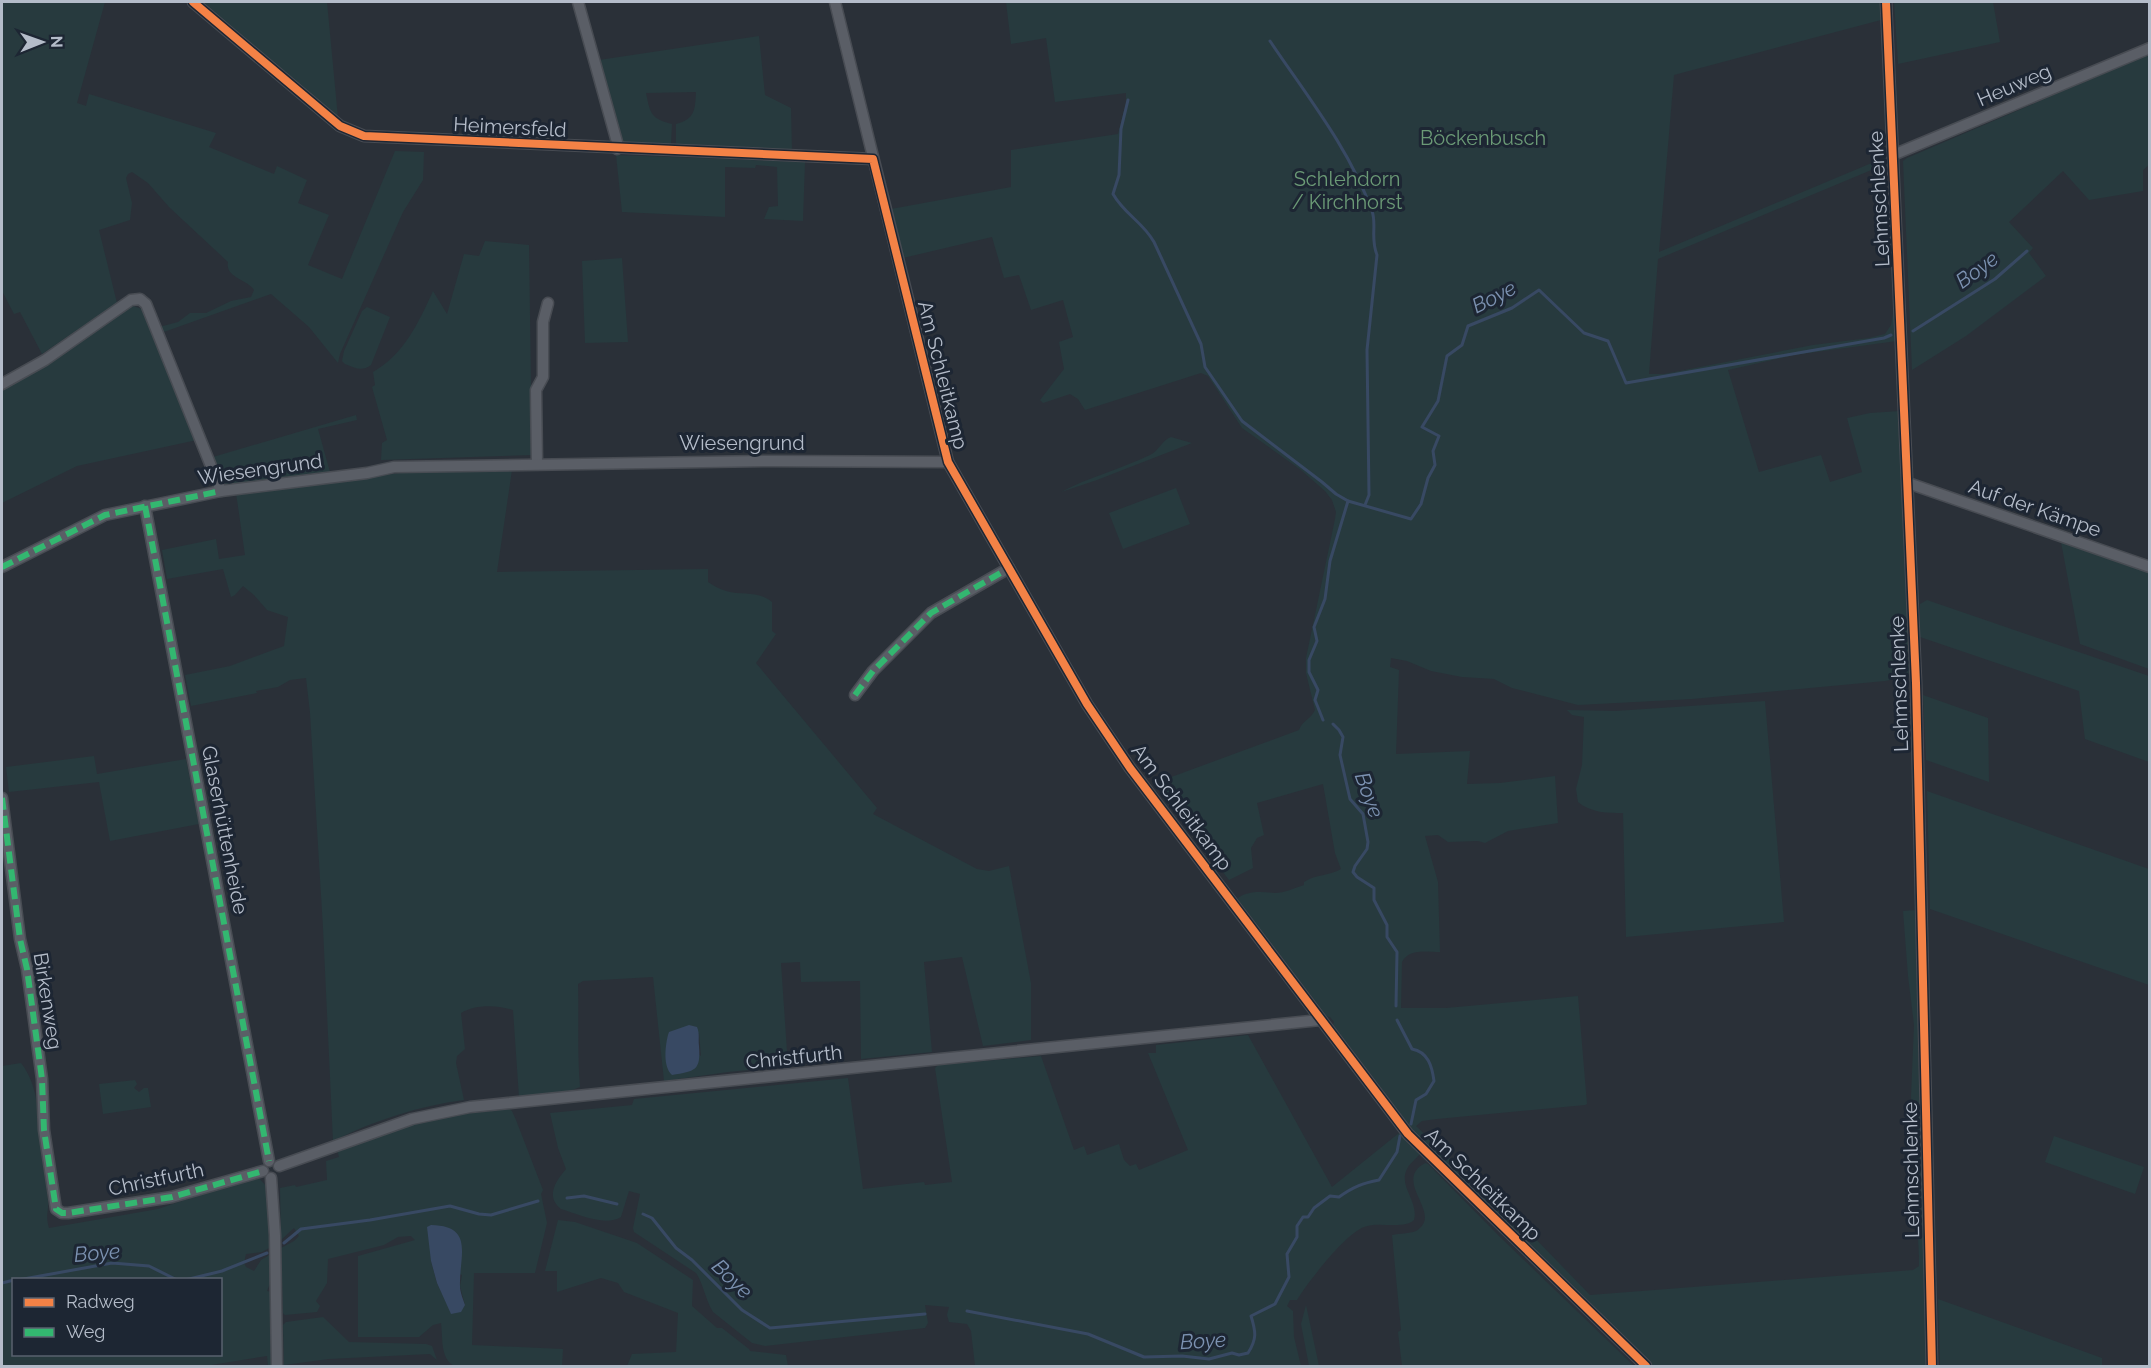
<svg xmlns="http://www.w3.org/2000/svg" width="2151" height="1368" viewBox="0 0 2151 1368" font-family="Raleway,sans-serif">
<rect width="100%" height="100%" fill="#2a3038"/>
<g fill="#273a3e" fill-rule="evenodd">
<path d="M2 2H105L77 103 86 106 89 94 216 133 209 147 274 174 277 166 307 180 298 203 329 215 308 265 342 279 395 151 424 152 423 180 403 212 340 354 338 363 309 327 271 294 161 333 158 325 163 326 178 322 190 313H206L231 301 251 297 254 290C247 279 225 278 228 262L169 207 148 183 132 172 128 174 126 178 132 203 130 220 99 230 117 303 42 354 20 312 14 314 2 291Z"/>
<path d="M200 2H327L338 118Z"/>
<path d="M1006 2H1880L1881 20 1674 75 1659 252 1886 157 1887 167 1881 166 1658 259 1649 374H1664L1813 345 1869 338 1885 334 1891 325 1894 307 1897 341 1794 355 1728 370 1759 472 1821 455 1830 482 1862 472 1847 418 1870 413 1900 411 1909 671 1908 676 1885 681 1692 699 1578 705 1512 688 1494 679 1462 677 1431 671 1407 661 1391 658 1390 667 1399 670 1396 754 1470 751 1467 784 1500 783 1555 776 1558 823 1508 831 1485 843 1478 841 1448 842 1438 835 1425 836 1438 882 1440 952C1427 952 1409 948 1402 962L1401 1008H1446L1578 996 1587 1104 1585 1105 1437 1119 1422 1121 1416 1126 1512 1218 1526 1226 1528 1231 1590 1295 1913 1270 1919 1266V1257L1911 1097 1914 1025 1908 976 1903 911 1916 910 1929 1366H1653L1423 1143 1394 1108 1335 1029 1333 1025 1334 1022 1330 1017 1324 1016 1316 1005 1250 918 1237 899C1247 890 1263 892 1275 893 1284 893 1295 888 1304 885V882C1316 874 1330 876 1341 869L1335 853 1323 784 1257 803 1264 835 1257 838 1251 848 1253 868 1229 880 1155 783 1299 730C1302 721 1311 719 1315 710L1306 673V658L1335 519 1336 512 1332 500 1325 491 1301 470 1242 428 1212 382 1208 376 1201 373 1085 410 1078 399 1070 394 1043 403 1040 400 1064 369 1059 342 1073 337 1063 300 1031 310 1019 275 1004 278 992 237 903 258 891 209 1011 187V150L1118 134 1126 103V93L1055 102 1046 38 1011 44Z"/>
<path d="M1894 2H1993L2000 42 1898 64Z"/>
<path d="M759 36 765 95 791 108 792 152 679 146 676 143V124C695 119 695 110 696 92L646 93C650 113 651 119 672 124L671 144 666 146 623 143 599 60Z"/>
<path d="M2149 54V165L2143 170V191L2089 200 2063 171 2009 222 2033 248 2029 253 2046 276 1966 336 1912 370 1903 161 1907 158Z"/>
<path d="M616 155 805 162 803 221 764 219 769 207 778 206 777 167 756 165 755 168 725 167V217L622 212Z"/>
<path d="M485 241 529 245 532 455 381 460 382 443 387 440 372 387 375 385 373 372C404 354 418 324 433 291L447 314 464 254 479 256Z"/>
<path d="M622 258 628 342 585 343 582 261Z"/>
<path d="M130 305 145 310 197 440 77 466 2 503V388Z"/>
<path d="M367 307 390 317 371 365C362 372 355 368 345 364L342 361 344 351 362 311Z"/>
<path d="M356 415 357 420 318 429 330 472 228 486 222 483 213 457Z"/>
<path d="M1171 437 1192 443 1097 480 1061 492C1089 477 1121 469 1150 455 1159 451 1162 440 1171 437Z"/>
<path d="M512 470 497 572 708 569V582C714 586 719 589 726 591 743 596 757 590 772 602V631L776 634 756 663 877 808 873 814 977 869 989 871 1009 866 1031 983V1040L983 1046 962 957 924 962 932 1052 861 1059 860 981 801 982 800 962 781 963 788 1066 728 1072 664 1081 653 977 583 981 578 984C579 1019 577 1053 580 1087L565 1093 519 1097 513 1010C497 1005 476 1004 461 1013L465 1049 457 1056 456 1063 464 1100C419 1106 375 1120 333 1141L323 928 310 713 306 678 290 680 278 687 256 691 257 693 191 706 185 675 230 666 284 646 288 617 267 610 254 595 243 586 235 595 231 597 223 569 167 579 162 550 216 539 219 559 245 555 236 493 401 473ZM669 1032 699 1033 701 1056Z"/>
<path d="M1176 488 1190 524 1123 549 1109 513Z"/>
<path d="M2061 542 2149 571V669L2080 644Z"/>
<path d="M1927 600 2149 676V762L2085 739 2079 691 1920 637V604Z"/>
<path d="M1923 695 1988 718 1989 782 1926 760Z"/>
<path d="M1765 701 1784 922 1626 937 1623 813C1608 813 1591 813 1578 802L1576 789 1582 765 1584 717 1572 715 1567 710 1615 711Z"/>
<path d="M94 756 97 774 186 759 199 824 110 841 99 782 9 792 6 767Z"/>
<path d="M1927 791 2149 869V985L1930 909Z"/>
<path d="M1248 1035 1332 1187 1399 1133 1420 1154C1416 1159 1410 1163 1407 1169 1398 1186 1419 1202 1414 1220 1404 1230 1378 1221 1364 1227 1345 1234 1308 1282 1297 1300H1290L1287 1306 1293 1311 1294 1337 1301 1366H975L971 1331 967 1324 949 1322 947 1315 949 1307 925 1305 928 1323 925 1328 765 1346 752 1343 713 1312C705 1299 704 1285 696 1273L634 1232 633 1228 640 1194 629 1191 621 1217C605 1227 578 1214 561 1209 545 1196 556 1181 566 1169L558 1148 550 1113 632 1105 634 1099 848 1078 863 1189 924 1182 925 1185 952 1182 935 1068 938 1065 1041 1056 1074 1150 1084 1146 1087 1155 1119 1144 1124 1160 1130 1166 1136 1164 1139 1170 1188 1150 1148 1053H1156V1045Z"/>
<path d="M21 1063C40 1087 38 1120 41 1149 43 1166 46 1183 48 1200 49 1211 45 1215 49 1228L158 1209 246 1179 259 1178 266 1186 271 1247 262 1252 246 1254 244 1263 246 1267 254 1271 261 1260 271 1254V1281L267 1291 271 1292 273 1362 271 1365H268L267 1356 205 1366H2V1066ZM14 1280H220V1354H14Z"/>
<path d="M135 1080 137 1084 134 1088 139 1092 144 1088H148L151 1107 103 1114 99 1084Z"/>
<path d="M509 1109 512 1111 516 1120 543 1190 541 1194 547 1223 535 1273H474L472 1345 563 1349 562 1366H454C440 1358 443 1338 441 1323L433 1325 419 1337H358V1256L415 1240 411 1236 398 1237 384 1245 328 1259 327 1283 316 1301 320 1306 317 1312 285 1315 283 1313 281 1248 294 1241 299 1236 294 1228 281 1240 280 1188 295 1185 296 1187 327 1180 326 1161 339 1157 337 1149 436 1117ZM431 1261 462 1275 460 1286 465 1305 449 1308 437 1283Z"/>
<path d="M2054 1136 2144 1167 2135 1194 2045 1162Z"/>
<path d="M1425 1163 1428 1164 1500 1237 1634 1366H1402L1398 1332 1401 1330 1392 1235C1400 1233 1409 1234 1416 1231 1445 1214 1391 1182 1425 1163Z"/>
<path d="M558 1220 575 1222 637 1243 693 1280 692 1306 717 1328H722L749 1349 750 1351 786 1355 788 1366H627L632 1354 676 1352 678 1313 624 1292 618 1283 601 1278 557 1292V1271H545Z"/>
<path d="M1938 1299 2102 1358V1366H1940Z"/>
<path d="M1306 1305 1319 1366H1309L1301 1324Z"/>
<path d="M323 1317 349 1342 426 1344 432 1346 437 1360 430 1354 329 1359 284 1365 283 1325 286 1322Z"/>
</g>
<g fill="#384963">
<path d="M689 1025 697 1027C700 1034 698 1039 699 1046 701 1071 695 1071 672 1075 663 1067 665 1047 668 1035L669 1032Z"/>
<path d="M431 1225C475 1226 459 1256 460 1286 460 1292 463 1299 465 1305L461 1312 451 1314 437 1283 431 1261 427 1227Z"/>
</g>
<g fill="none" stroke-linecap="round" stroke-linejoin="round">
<g stroke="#384963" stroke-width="3">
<path d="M1270 41C1307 96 1349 148 1372 211 1377 225 1370 238 1377 255L1367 350 1369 495 1365 505"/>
<path d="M1128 100 1121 129 1119 175 1113 194C1125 215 1142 221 1154 242L1201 344 1205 367 1242 421 1322 482 1336 494 1348 501"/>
<path d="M1913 331 1995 279 2027 251"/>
<path d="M1323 720 1315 700 1318 690 1309 672V660L1317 641 1314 627 1325 599 1330 561 1348 501 1411 519 1421 504 1428 478 1435 465 1433 451 1439 436 1422 427 1438 401 1447 356 1462 345 1468 326 1512 308 1539 290 1584 333 1608 341 1626 383 1884 338 1891 335"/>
<path d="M1333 724 1339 730 1343 737 1340 755 1350 799 1363 814 1368 842 1367 849 1355 866 1353 872 1357 877 1374 888V900L1387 925V937L1397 952 1396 1006"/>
<path d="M1397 1020 1412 1049C1428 1052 1432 1066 1434 1081L1426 1094 1416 1100 1411 1124"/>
<path d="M567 1198 584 1196 617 1204"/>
<path d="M643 1214 652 1218 676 1248 692 1260 742 1310 770 1328 925 1314"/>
<path d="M284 1243 301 1229 370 1220 450 1206 479 1214 491 1215 538 1201"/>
<path d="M18 1280 112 1263 149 1266 177 1280"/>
<path d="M185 1280 222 1271 267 1253"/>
<path d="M2 1283 14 1280"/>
<path d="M967 1311 1088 1334 1144 1357 1182 1356 1209 1359 1232 1353 1239 1355 1248 1353C1257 1339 1256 1332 1251 1316L1275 1304 1289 1277 1287 1254 1297 1237V1226L1303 1217H1308L1314 1208 1330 1196 1339 1197C1353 1187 1363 1183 1379 1180L1397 1152 1400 1136"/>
</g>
<g stroke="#484c53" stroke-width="13">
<g id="street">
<path d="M193 2 340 126 364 136 873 159"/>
<path d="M578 2 617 142V149"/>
<path d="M835 2 948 462 1087 704 1130 768 1408 1134 1646 1366"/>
<path d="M1886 2 1916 683 1932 1366"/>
<path d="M1893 155 2150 48"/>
<path d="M2 384 45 360 131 300 140 299 146 304 221 491"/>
<path d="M537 464 536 390 543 377V322L548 303"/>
<path d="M1908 483 2150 567"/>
<path d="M145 506 269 1161"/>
<path d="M2 567 105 515 221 491 367 473 394 467 769 461 948 462"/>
<path d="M855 695 873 671 931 613 1009 568"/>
<path d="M2 798 20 939 27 969 42 1079 44 1130 56 1209 62 1213H68L172 1197 263 1171"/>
<path d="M279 1166 412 1119 470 1107 1320 1020"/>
<path d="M271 1178 275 1235 277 1366"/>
</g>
</g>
<use href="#street" stroke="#5a5e66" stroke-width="10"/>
<g stroke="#33b770" stroke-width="6" stroke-dasharray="12 6" stroke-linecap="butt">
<path d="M145 506 269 1161"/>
<path d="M2 567 105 515 221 491"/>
<path d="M855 695 873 671 931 613 1009 568"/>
<path d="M2 798 20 939 27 969 42 1079 44 1130 56 1209 62 1213H68L172 1197 263 1171"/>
</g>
<g stroke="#1d2633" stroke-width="11">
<g id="cycleway">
<path d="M193 2 340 126 364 136 873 159 948 462 1087 704 1130 768 1408 1134 1646 1366"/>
<path d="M1886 2 1916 683 1932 1366"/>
</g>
</g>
<use href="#cycleway" stroke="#f48246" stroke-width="8"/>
</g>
<g text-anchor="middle" stroke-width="6" stroke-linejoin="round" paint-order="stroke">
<g font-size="20" fill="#b4bcc9" stroke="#1d2633">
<text transform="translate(2014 85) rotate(-23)" y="7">Heuweg</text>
<text transform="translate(510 127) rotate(3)" y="7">Heimersfeld</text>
<text transform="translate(1879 199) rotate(-93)" y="7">Lehmschlenke</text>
<text transform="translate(943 375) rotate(76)" y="7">Am Schleitkamp</text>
<text x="742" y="450">Wiesengrund</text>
<text transform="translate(260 469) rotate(-8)" y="7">Wiesengrund</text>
<text transform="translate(2035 508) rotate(19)" y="7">Auf der Kämpe</text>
<text transform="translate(1899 684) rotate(-92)" y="7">Lehmschlenke</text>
<text transform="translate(1182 807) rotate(53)" y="7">Am Schleitkamp</text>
<text transform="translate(225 830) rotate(79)" y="7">Glaserhüttenheide</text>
<text transform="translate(48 1001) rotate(81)" y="7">Birkenweg</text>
<text transform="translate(794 1057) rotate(-6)" y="7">Christfurth</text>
<text transform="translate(1911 1170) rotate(-91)" y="7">Lehmschlenke</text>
<text transform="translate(156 1179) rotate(-12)" y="7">Christfurth</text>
<text transform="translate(1483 1184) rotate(44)" y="7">Am Schleitkamp</text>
</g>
<g font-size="20" fill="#6b9a76" stroke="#1d2633">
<text x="1483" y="145">Böckenbusch</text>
<text x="1347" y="186">Schlehdorn<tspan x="1347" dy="23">/ Kirchhorst</tspan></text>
</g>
<g font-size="21" font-style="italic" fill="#7c92b1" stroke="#1d2633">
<text transform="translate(1977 270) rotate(-36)" y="7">Boye</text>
<text transform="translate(1494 297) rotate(-27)" y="7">Boye</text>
<text transform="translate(1369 795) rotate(70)" y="7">Boye</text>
<text transform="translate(97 1253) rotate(-5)" y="7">Boye</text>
<text transform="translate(732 1279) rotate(44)" y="7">Boye</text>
<text transform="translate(1203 1341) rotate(-3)" y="7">Boye</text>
</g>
</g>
<rect width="2151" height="1368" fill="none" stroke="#b4bcc9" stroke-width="6"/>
<rect x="12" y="1278" width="210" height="78" fill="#1d2633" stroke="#59626f" stroke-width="1.5"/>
<rect x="24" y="1298" width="30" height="9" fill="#f48246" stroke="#59626f" stroke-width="1.5"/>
<text x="66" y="1308" font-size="18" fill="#b4bcc9">Radweg</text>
<rect x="24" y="1328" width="30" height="9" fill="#33b770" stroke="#59626f" stroke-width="1.5"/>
<text x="66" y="1338" font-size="18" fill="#b4bcc9">Weg</text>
<g transform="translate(42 42) rotate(89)" stroke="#1d2633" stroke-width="4.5" paint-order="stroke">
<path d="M0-4.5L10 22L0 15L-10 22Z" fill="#b4bcc9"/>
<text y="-9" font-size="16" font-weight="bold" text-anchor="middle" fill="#b4bcc9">N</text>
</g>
</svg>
